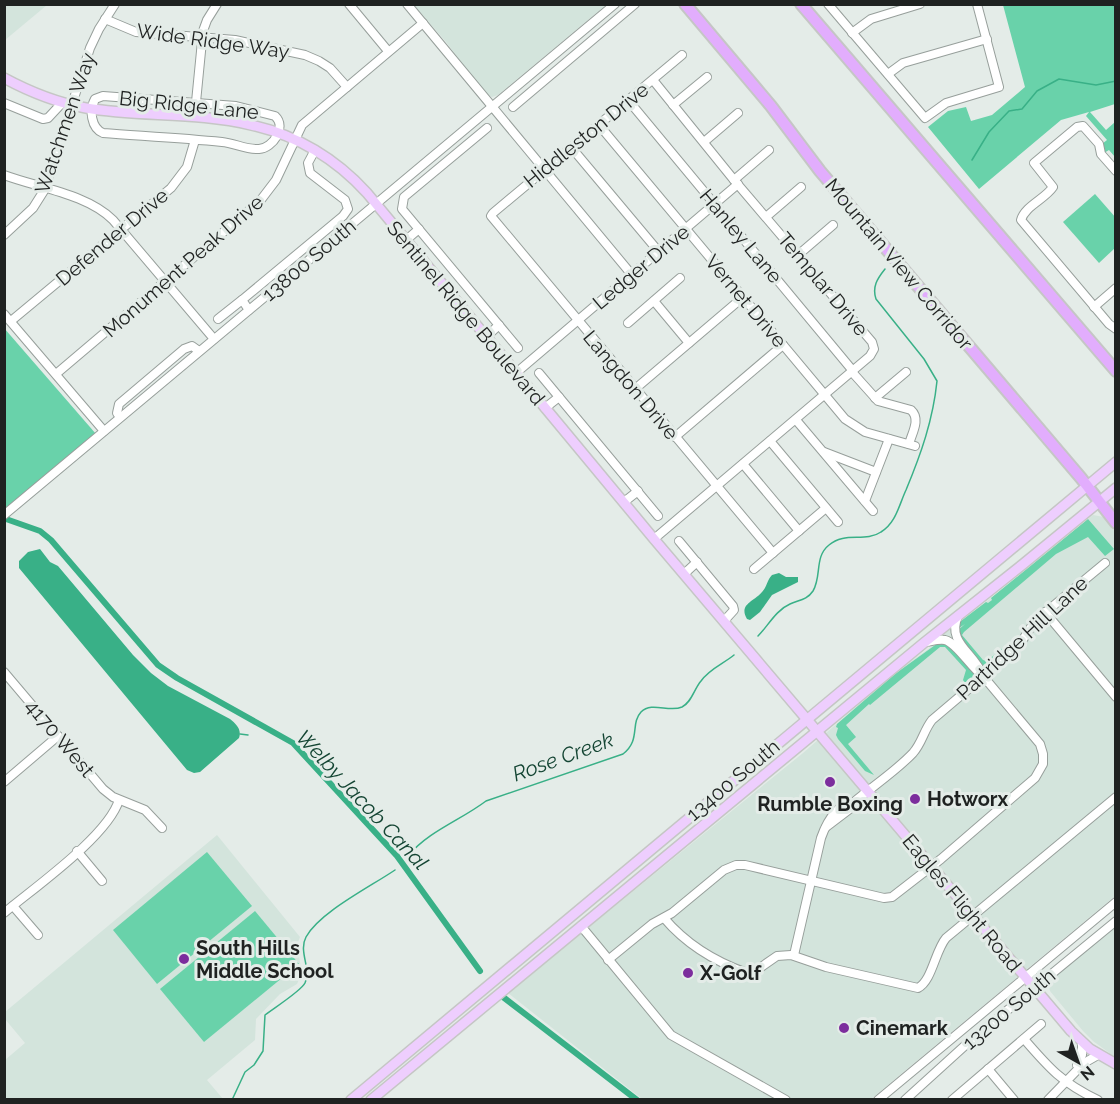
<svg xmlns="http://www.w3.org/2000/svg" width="1120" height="1104" viewBox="0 0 1120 1104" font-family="Raleway,sans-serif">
<rect width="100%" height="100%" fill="#e4ece8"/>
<g fill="#d3e4dc">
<path d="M5 4H47V5L5 40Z"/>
<path d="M414 5H606L498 95 492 97 487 95 476 82 446 42Z"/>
<path d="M1093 515 1104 517 1115 532V896L871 1099H642L508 993 803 753 895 673 935 644 941 636 1016 579Z"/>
<path d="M217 835 300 937 297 945 302 973 297 984 280 994 256 1019 255 1040 207 1080 223 1099 5 1100V1060L25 1043 5 1019V1012Z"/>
<path d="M1115 926V1057L1093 1041 1083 1031 1050 991 1048 985 1051 979Z"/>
</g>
<g fill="#69d2aa">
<path d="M1003 5H1115V104L1090 112 1106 130 1115 122V157L1109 150 1104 153 1102 144 1107 140 1086 116 1089 112 1061 120 979 189 928 127 948 111 966 107 971 121 992 115 1025 87Z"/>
<path d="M1095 194 1116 218 1115 248 1099 263 1063 222Z"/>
<path d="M4 328 96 434 4 511Z"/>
<path d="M1088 519 1114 549 1105 556 1088 537 1056 554 964 632 962 635 983 660 987 661 1004 647 1008 649V651L989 667H984L957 634V631L965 624 956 630 957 624 986 602 988 603 992 600 991 598Z"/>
<path d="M938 643 950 644 974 673V680L954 695 966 685 963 680 966 670 945 647H940L870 705 869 704 846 725 856 737 848 744 874 775 865 771 838 739 836 735 838 728 836 727 837 724 895 674Z"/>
<path d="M207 852 252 906 157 984 113 930Z"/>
<path d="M255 911 299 964 204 1042 160 989Z"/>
</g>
<g fill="#39b087">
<path d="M40 549 50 562 58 566 133 655 151 673 168 686 230 719C236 724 242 729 239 738L200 772 194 773 187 770 19 568V561L28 552Z"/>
<path d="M779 573 786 577H798V582L772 595 760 612 750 620 747 619C738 604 755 601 762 592 767 587 767 580 772 575Z"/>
</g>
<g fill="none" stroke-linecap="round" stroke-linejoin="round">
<g stroke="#39b087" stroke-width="1.5">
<path d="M972 160 989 132 1009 111 1022 109 1037 91 1059 79 1096 85 1116 81"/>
<path d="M758 636C768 626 776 610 790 604 799 600 807 600 813 591 822 576 814 557 829 545 845 531 865 543 881 532 896 523 899 505 906 490 921 454 933 420 937 381L924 359 876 299C872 287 877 279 885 269"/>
<path d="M240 734 248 735"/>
<path d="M409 855C429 831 461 820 486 801L623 754C641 740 630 724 641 712 652 701 669 713 682 707 692 702 694 689 701 681 709 669 723 664 734 655"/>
<path d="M232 1100 245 1072 254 1065 263 1051 265 1015C274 1008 301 991 305 983 312 969 298 952 306 937 320 912 370 887 395 870"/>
</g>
<g stroke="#39b087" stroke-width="6">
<path d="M6 519 40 531 51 540 158 665 177 678 293 743 397 856 480 971"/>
<path d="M503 997 637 1100"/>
</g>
<g stroke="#979f9b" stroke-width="10">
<g id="minor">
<path d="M349 4 388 51"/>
<path d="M407 4 632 275"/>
<path d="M828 4 925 118 946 103 999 87 977 4"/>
<path d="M105 19 136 32 235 40 305 55 319 61 330 68 347 87"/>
<path d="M852 33 871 19 920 4"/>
<path d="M682 55 493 213 491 216 773 553"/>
<path d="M888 74 903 63 987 39"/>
<path d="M653 80 734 180 872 342 874 349 870 356 654 539"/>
<path d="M103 96 236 106 275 116C287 127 273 148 259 149 247 150 234 143 222 142 183 138 143 136 103 133 91 128 89 110 95 99Z"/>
<path d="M628 100 853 371"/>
<path d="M196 102 203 31 207 20 217 4"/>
<path d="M4 103 43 119 48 118 62 103"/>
<path d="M673 105 707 77"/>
<path d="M513 107 635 4"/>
<path d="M599 125 845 419 865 432 915 446"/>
<path d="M487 128 404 197 402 209 518 348"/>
<path d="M704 142 738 113"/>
<path d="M571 147 659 252"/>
<path d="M1116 171 1101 154 1099 144 1083 126 1077 127 1034 163 1053 187C1045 199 1025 206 1021 220L1109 324 1116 329"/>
<path d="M4 175C39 188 87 194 113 220L214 339"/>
<path d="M734 180 769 150"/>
<path d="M766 217 801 187"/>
<path d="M4 235 33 208 45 189 90 48 99 29 115 4"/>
<path d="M405 241 419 229"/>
<path d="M798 255 833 225"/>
<path d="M654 301 689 343"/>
<path d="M1094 307 1116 288"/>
<path d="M249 310 242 300 343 216 348 209 345 200 310 173 308 163 315 150"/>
<path d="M4 314 104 431"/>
<path d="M218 319 242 300"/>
<path d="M11 321 171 188 187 167 195 140"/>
<path d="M628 323 680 278"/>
<path d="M486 337 499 325"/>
<path d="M852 372 878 401 911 410C921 419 912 433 909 444"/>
<path d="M516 373 738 184"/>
<path d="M539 373 658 516"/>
<path d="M56 374 260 201 276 180 302 125 423 23"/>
<path d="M635 389 742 298"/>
<path d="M875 398 906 372"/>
<path d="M545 408 559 397"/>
<path d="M120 417 117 413 119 404 184 349 192 346 199 351"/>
<path d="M796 420 873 511"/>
<path d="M675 437 783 345"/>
<path d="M770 441 838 522"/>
<path d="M824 452 876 472"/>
<path d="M743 464 799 531"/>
<path d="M865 501 889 439"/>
<path d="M624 502 638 491"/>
<path d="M4 515 615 4"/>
<path d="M679 541 733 606 734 610 724 621"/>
<path d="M754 569 826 508"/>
<path d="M684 574 697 562"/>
<path d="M1045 612 1116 697"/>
<path d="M958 616C946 643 975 653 983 676"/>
<path d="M4 672 103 789 113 797 145 810 162 828"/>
<path d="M4 782 58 736"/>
<path d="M826 827 851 808 854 802C873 786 896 771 913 753 922 743 924 730 932 720L1011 653 1020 644 1035 621 1105 563"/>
<path d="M77 851 102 881"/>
<path d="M13 906 38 935"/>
<path d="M4 913C35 887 108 836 119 800"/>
<path d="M664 918C686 944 716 962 747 973L754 972 777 956 791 955 826 967 918 988C932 981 935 951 946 938L1116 797"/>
<path d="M581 926 671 1035 786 1100"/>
<path d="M794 955 821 838C826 824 836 804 854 802"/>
<path d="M608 960 652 924 672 913 724 870 736 865H745L884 898 892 897 941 859 1035 778 1043 764V754L1040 744 983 676C971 668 957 643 945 640 939 639 932 641 926 642"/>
<path d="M1024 1039C1049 1068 1062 1083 1098 1100"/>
<path d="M1077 1065 1082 1055V1042"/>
<path d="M988 1069 1014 1100"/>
<path d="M878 1100 1116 902"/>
<path d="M905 1100 970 1041 1116 921"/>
<path d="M952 1100 1041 1024"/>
<path d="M1048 1100 1084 1063 1098 1055"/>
</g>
</g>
<g stroke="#c5c6c5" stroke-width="12">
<g id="major">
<path d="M4 78C30 92 58 103 86 108 140 117 197 112 251 125 296 135 336 159 367 193L654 539 1071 1031 1090 1049 1116 1064"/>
<path d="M351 1100 1116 462"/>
<path d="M371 1100 925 642 1022 565 1116 488"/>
</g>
</g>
<g stroke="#c5c6c5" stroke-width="14">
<g id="highway">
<path d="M685 4 771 106 820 171 871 231 1081 478 1116 523"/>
<path d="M801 4 1116 371"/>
</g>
</g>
<use href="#minor" stroke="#fff" stroke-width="8"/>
<use href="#major" stroke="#eecefe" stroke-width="9"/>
<use href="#highway" stroke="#e2adfd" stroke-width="10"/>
</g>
<g fill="#7c2d9d" stroke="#e4ece8" stroke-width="2">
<circle cx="830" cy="782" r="6"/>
<circle cx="915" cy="799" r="6"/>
<circle cx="184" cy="959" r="6"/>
<circle cx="688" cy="973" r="6"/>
<circle cx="844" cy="1028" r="6"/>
</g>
<g text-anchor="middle" stroke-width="6" stroke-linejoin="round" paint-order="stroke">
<g font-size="20" fill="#1f2221" stroke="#e4ece8">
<text transform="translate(213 41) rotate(8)" y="7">Wide Ridge Way</text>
<text transform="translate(189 105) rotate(6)" y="7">Big Ridge Lane</text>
<text transform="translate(65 123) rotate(-71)" y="7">Watchmen Way</text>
<text transform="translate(586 135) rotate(-39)" y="7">Hiddleston Drive</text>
<text transform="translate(741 236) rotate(50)" y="7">Hanley Lane</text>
<text transform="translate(112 237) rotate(-40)" y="7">Defender Drive</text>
<text transform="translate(309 260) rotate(-40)" y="7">13800 South</text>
<text transform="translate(899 264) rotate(50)" y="7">Mountain View Corridor</text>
<text transform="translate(183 266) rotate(-41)" y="7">Monument Peak Drive</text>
<text transform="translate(641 267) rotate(-40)" y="7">Ledger Drive</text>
<text transform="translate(823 284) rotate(50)" y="7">Templar Drive</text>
<text transform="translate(746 301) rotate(50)" y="7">Vernet Drive</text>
<text transform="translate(466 313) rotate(50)" y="7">Sentinel Ridge Boulevard</text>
<text transform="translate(631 385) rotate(50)" y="7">Langdon Drive</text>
<text transform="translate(1022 638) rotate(-43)" y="7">Partridge Hill Lane</text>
<text transform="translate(60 738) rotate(50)" y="7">4170 West</text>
<text transform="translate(733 780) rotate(-40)" y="7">13400 South</text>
<text transform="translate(962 903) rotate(50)" y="7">Eagles Flight Road</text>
<text transform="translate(1009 1009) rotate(-40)" y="7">13200 South</text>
</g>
<g font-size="20" font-weight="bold" fill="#1f2221" stroke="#e4ece8" text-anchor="start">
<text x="927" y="806">Hotworx</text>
<text x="830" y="811" text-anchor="middle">Rumble Boxing</text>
<text x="196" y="955">South Hills<tspan x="196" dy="23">Middle School</tspan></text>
<text x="700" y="980">X-Golf</text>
<text x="856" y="1035">Cinemark</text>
</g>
<g font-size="21" font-style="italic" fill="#144533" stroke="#e4ece8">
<text transform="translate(563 757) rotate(-20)" y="7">Rose Creek</text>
<text transform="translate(362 800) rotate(47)" y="7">Welby Jacob Canal</text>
</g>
</g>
<rect width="1120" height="1104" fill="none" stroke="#1f2221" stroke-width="12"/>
<g transform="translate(1078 1062) rotate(140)" stroke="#e4ece8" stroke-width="4.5" paint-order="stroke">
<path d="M0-4.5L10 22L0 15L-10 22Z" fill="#1f2221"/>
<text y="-9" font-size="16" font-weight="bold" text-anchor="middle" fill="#1f2221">N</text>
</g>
</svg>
